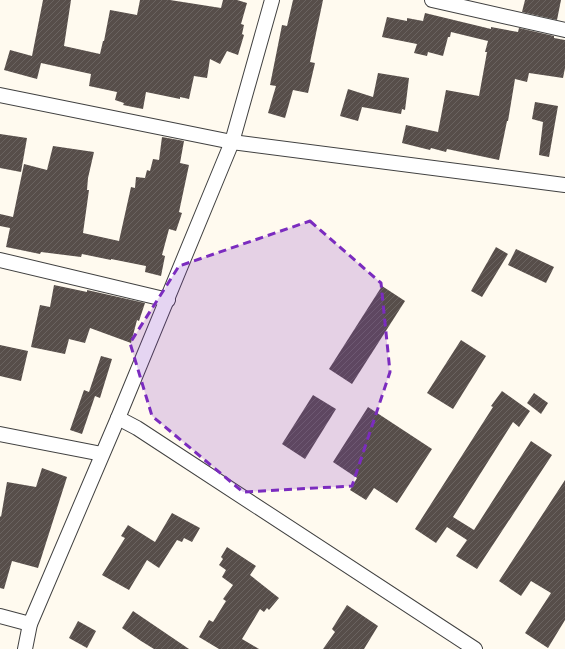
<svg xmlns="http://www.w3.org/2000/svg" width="565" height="649" viewBox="0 0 565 649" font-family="Merriweather,serif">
<defs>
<pattern id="building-hatch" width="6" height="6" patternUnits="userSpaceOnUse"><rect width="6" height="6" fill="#574e4a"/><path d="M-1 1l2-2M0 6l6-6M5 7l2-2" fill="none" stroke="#6a6360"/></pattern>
</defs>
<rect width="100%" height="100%" fill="#fffaef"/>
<g fill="url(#building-hatch)">
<path d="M43 0H71L64 46 100 54 103 41H104L110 10 137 15 140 0H170L221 8 223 0H237L247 3 241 24 244 25 242 34 244 35 238 55 227 51 220 64 210 59 207 78 194 76 189 99 180 97V99L146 92 143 109 123 105 124 103 115 100 117 92 89 86 91 74 41 63 37 79 4 70 10 50 32 56Z"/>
<path d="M293 0H323L310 62 315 63 308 93 293 90 285 118 268 113 276 86 270 85 282 25 287 26Z"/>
<path d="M525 0H561L557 20 522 12Z"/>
<path d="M425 13 491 29V27L518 32 519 28 554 36V38L565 40V68L563 78 529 73 527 82 515 79 508 121H507L499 160 447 149 446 152 431 148 430 150 402 143 406 125 438 132 446 90 479 96 487 52H485L488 41 451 32 450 37H448L443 56 428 52 427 56 414 53 417 44 382 37 387 17 407 21V18L423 21Z"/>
<path d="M378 73 409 78 405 110 402 109 401 114 362 107 358 121 340 116 348 89 373 97Z"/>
<path d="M535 102 558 106 549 157 539 155 543 122 532 119Z"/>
<path d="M0 134 27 138 21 172 0 168Z"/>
<path d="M162 137 184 141 180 163 189 165 179 212 182 213 176 231 169 229 162 255 165 256 161 276 145 272 146 266 111 259V260L82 254 81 257 41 252 40 254 6 247 10 228 0 226V214L13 217 24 164 47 170 53 146 94 152 88 178 87 190H89L83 233 119 241 131 187 135 188 136 177 145 178 147 170 150 171 153 159 159 160Z"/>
<path d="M496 247 508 254 482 297 471 291Z"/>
<path d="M516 249 554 267 546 283 508 265Z"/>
<path d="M54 285 87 292V290L145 303 139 321 137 320 131 343 90 328 85 343 69 339 65 354 31 347 40 305 50 307Z"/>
<path d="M382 286 405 301 352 384 329 369Z"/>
<path d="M461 340 486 356 453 409 427 393Z"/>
<path d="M0 345 28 351 21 381 0 376Z"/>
<path d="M101 356 112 359 100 398 95 396 82 434 70 430 84 390 89 392Z"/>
<path d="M502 391 530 411 519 427 513 422 453 517 474 530 531 441 552 455 477 569 456 556 467 540 447 527 436 543 415 529 493 407 491 406Z"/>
<path d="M534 393 548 403 541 414 527 403Z"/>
<path d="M313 395 336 409 305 459 282 444Z"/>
<path d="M368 407 432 449 397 503 374 488 366 500 350 490 357 478 333 462Z"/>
<path d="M42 468 67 477 38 568 12 561 4 589 0 588V516L1 517 7 482 36 487Z"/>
<path d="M565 480V620L548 648 525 633 551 593 531 581 521 596 499 581Z"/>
<path d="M172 513 200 528 192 542 184 538 182 542 177 540 159 568 147 560 129 590 102 575 125 538 121 536 128 525 155 542Z"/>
<path d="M227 547 256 566 250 575 279 598 269 610 267 608 264 612 260 609 242 639 259 649H219L199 637 209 620 213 622 226 601 223 599 233 585 222 577 226 570 219 565 223 559 221 557Z"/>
<path d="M347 605 378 626 364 649H323L335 632 332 629Z"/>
<path d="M133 611 189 649H154L141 641 122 628Z"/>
<path d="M78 621 96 631 87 648 69 638Z"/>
</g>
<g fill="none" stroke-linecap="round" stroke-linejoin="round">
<g stroke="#414141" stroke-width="16">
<g id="minor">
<path d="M432 0 565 30"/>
<path d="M0 95 232 142 565 185"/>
<path d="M0 260 168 300"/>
<path d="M118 418 137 428 475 649"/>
<path d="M0 434 102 454"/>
<path d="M0 616 30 624"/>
<path d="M25 649 30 624 118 418 232 142 272 0"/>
</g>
</g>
<use href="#minor" stroke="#fff" stroke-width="14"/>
</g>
<path fill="#7b2cbf" fill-opacity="0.2" stroke="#7b2cbf" stroke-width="3" stroke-dasharray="8 5" stroke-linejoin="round" d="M310 221 381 283 390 372 352 486 243 492 152 416 130 343 179 266Z"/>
</svg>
